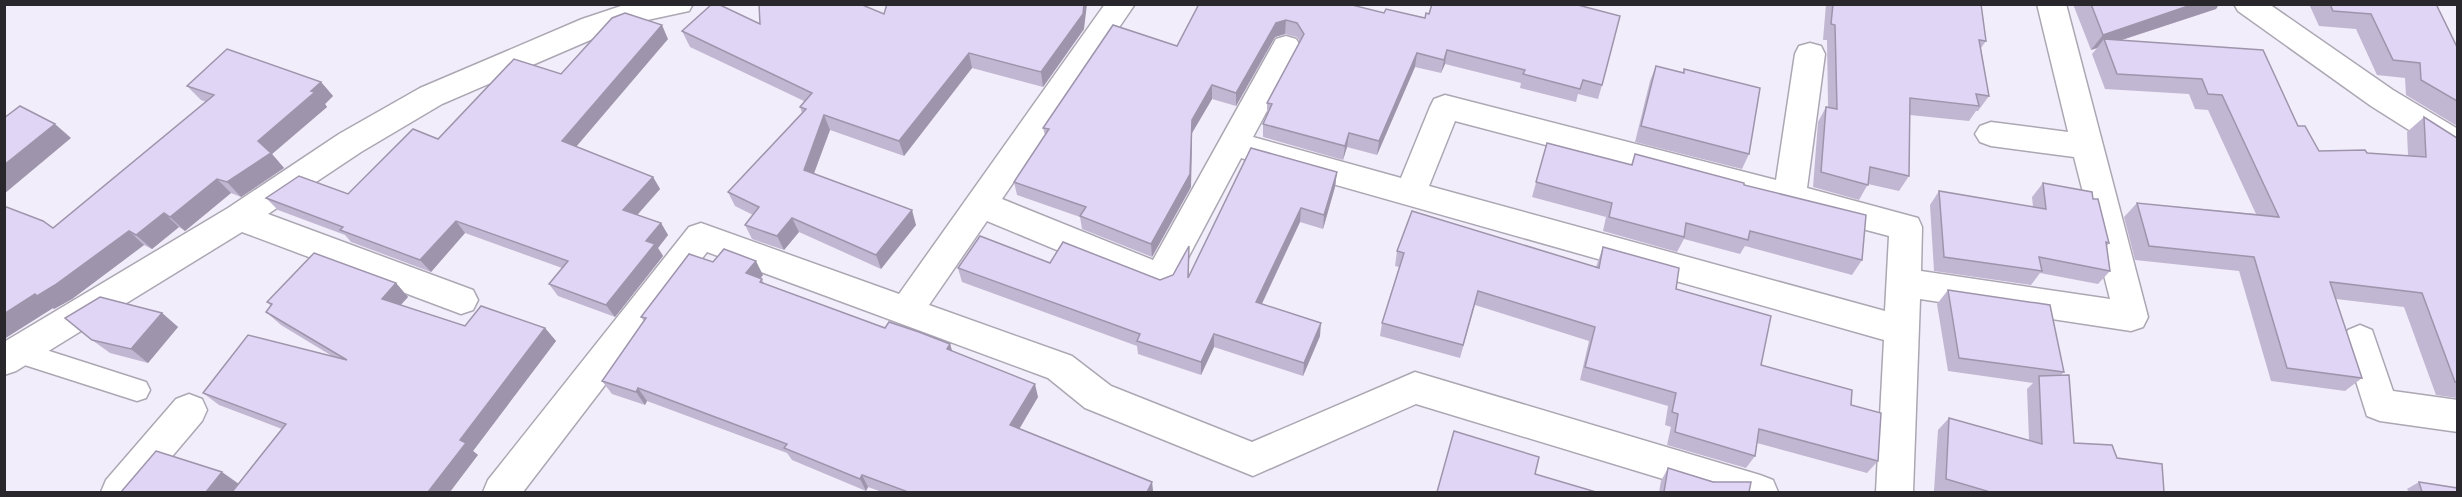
<svg xmlns="http://www.w3.org/2000/svg" width="2462" height="497" viewBox="0 0 2462 497" font-family="Helvetica,sans-serif">
<rect width="100%" height="100%" fill="#f2edfa"/>
<g fill="none" stroke-linecap="round" stroke-linejoin="round">
<g stroke="#aca7b3" stroke-width="3">
<path id="service" d="M18 341 146 382 150 390 146 398 137 401 9 360 5 352 9 344Z"/>
</g>
<g stroke="#aca7b3" stroke-width="3">
<g id="minor">
<path d="M693 4 689 11 638 22 602 35 442 104 361 152 268 214 473 290 478 300 473 310 461 314 242 232 16 371 4 375V342L228 208 339 134 420 88 582 19 624 5Z"/>
<path d="M1105 4H1135L1002 199 1153 260 1276 39 1286 36 1296 39 1301 47 1253 137 1401 178 1430 107 1434 99 1445 95 1776 180 1795 54 1799 46 1810 43 1821 46 1825 54 1807 188 1918 218 1922 227 1921 271 2110 299 2074 157 1991 146 1980 142 1975 134 1980 126 1991 122 2068 132 2037 4H2066L2148 317 2143 327 2131 331 1920 299 1913 492H1876L1884 340 1241 158 1172 288 1160 292 1148 288 987 221 929 305 1072 356 1111 386 1252 442 1415 372 1760 475 1773 480 1778 492H1706L1416 404 1253 476 1085 408 1048 378 707 252 523 492H483L488 480 689 227 701 223 899 294ZM1455 121 1889 236 1885 311 1429 186Z"/>
<path d="M2234 4H2269L2393 90 2458 129V157L2447 154 2371 106 2238 11Z"/>
<path d="M2360 325 2372 330 2393 391 2458 400V432L2380 421 2367 416 2343 340 2348 330Z"/>
<path d="M189 394 202 399 207 410 202 421 142 492H101L106 480 176 399Z"/>
</g>
</g>
<use href="#service" fill="#fff" fill-rule="evenodd"/>
<use href="#minor" fill="#fff" fill-rule="evenodd"/>
</g>
<g fill="#c2b7d3">
<path d="M1348 4 1602 85 1598 99 1578 94 1576 102 1520 88 1521 83 1445 64 1441 73 1415 67 1377 155 1347 147 1343 160 1263 137V124L1267 116V103L1300 42 1297 37 1285 34 1275 37 1236 106 1212 99 1192 133 1191 187 1152 257 1082 229 1080 217 1017 195 1014 182 1045 135 1043 128 1177 46Z"/>
<path d="M1826 4H1981L1986 41 1981 48 1989 96 1978 111H1976L1969 121 1910 115 1909 176 1899 191 1868 184 1859 200 1813 187 1818 122 1826 107H1828L1827 40H1823Z"/>
<path d="M2073 4H2219L2216 9 2122 40 2298 126 2319 151 2408 156 2407 132 2424 117 2457 138V398L2436 395 2404 307 2336 299 2362 378 2345 391 2271 381 2239 271 2135 260 2124 217 2137 203 2256 214 2208 110 2195 109 2189 94 2105 89 2092 54 2097 48 2091 50Z"/>
<path d="M2309 4H2436L2457 47V126L2406 95 2405 78 2377 75 2356 29 2319 26Z"/>
<path d="M760 24 1084 29 1043 87 972 68 904 156 830 130 814 173 916 225 881 269 799 232 784 250 752 239 745 225 753 215 735 206 728 192 802 113 800 107 804 101 690 47 682 31Z"/>
<path d="M668 39 576 146 653 177 660 189 637 215 661 223 668 235 658 248 663 256 615 317 558 296 549 284 562 268 465 233 431 272 351 242 345 235 278 210 266 198 348 194 438 139 561 74Z"/>
<path d="M1656 66 1683 73 1684 69 1749 154 1742 169 1635 142 1650 81Z"/>
<path d="M321 82 333 96 325 104 327 107 272 154 284 168 241 197 231 193 185 231 179 227 152 249 144 245 72 299 54 309 53 308 4 339V206L53 228 206 102 201 100 187 86Z"/>
<path d="M1547 143 1631 165 1635 154 1744 185 1862 260 1852 275 1745 246 1740 254 1684 239 1677 252 1603 231 1606 217 1532 197Z"/>
<path d="M1337 172 1335 187 1323 229 1300 222 1262 304 1320 336 1303 376 1214 347 1201 375 1138 354 1137 346 962 282 958 268 1050 263 1160 280 1173 275 1189 246V276Z"/>
<path d="M2043 183 2093 199 2109 243 2107 246 2110 271 2098 284 2040 273 2031 285 1934 271 1930 205 1939 191 2033 207 2032 197Z"/>
<path d="M1603 247 1676 289 1761 365 1851 405 1878 461 1867 473 1757 443 1755 456 1746 468 1667 445 1671 427 1665 425 1668 406 1580 380 1589 341 1475 305 1460 358 1380 336 1382 323 1399 267 1395 266 1397 251 1596 267Z"/>
<path d="M713 262 763 275 761 278 764 283 885 328 950 344 952 352 1038 397 1019 429 1152 482 1153 492H882L868 487 866 491 792 460 787 453 647 401 645 405 612 394 602 381 644 321 641 317Z"/>
<path d="M396 283 408 297 401 305 465 326 545 328 556 341 473 451 478 455 239 484 282 429 219 405 203 393 332 356 281 325 266 312 271 306 267 302Z"/>
<path d="M1948 290 2064 372 2061 375 2074 443 2117 458 2164 492H1940L1934 491 1938 430 1949 418 2029 440 2027 389 2033 383 1948 371 1937 304Z"/>
<path d="M162 313 178 327 148 363 110 353 92 340Z"/>
<path d="M1668 468 1749 492H1659L1661 481Z"/>
<path d="M2419 482 2457 492H2409L2407 489Z"/>
</g>
<g fill="#9e95ac">
<path d="M1084 4H1087L1084 29 1043 87 1041 72Z"/>
<path d="M2194 4H2219L2216 9 2106 45 2104 39 2097 48 2091 50 2103 35Z"/>
<path d="M1286 20 1285 34 1275 37 1236 106V93L1276 23Z"/>
<path d="M662 25 668 39 570 154 562 141Z"/>
<path d="M1447 50 1445 64 1441 73 1444 60Z"/>
<path d="M969 53 972 68 904 156 899 141Z"/>
<path d="M1417 53 1415 67 1377 155 1379 141Z"/>
<path d="M321 82 333 96 325 104 327 107 272 154 284 168 241 197 227 182 258 141Z"/>
<path d="M1212 85V99L1192 133 1191 187 1152 257 1151 244 1192 120Z"/>
<path d="M824 115 830 130 810 184 804 170Z"/>
<path d="M55 124 71 138 4 194V165Z"/>
<path d="M1349 133 1347 147 1343 160 1345 146Z"/>
<path d="M1337 172 1335 187 1323 229 1324 215Z"/>
<path d="M653 177 660 189 631 222 623 210Z"/>
<path d="M217 179 231 193 185 231 170 217Z"/>
<path d="M1301 208 1300 222 1256 316V302Z"/>
<path d="M912 210 916 225 881 269 876 255Z"/>
<path d="M164 213 179 227 152 249 136 235Z"/>
<path d="M792 218 799 232 784 250 777 236Z"/>
<path d="M456 221 465 233 431 272 420 260Z"/>
<path d="M661 223 668 235 658 248 663 256 615 317 606 305 646 241Z"/>
<path d="M129 231 144 245 72 299 54 309 53 308 4 339V314Z"/>
<path d="M756 261 763 275 753 287 746 273Z"/>
<path d="M396 283 408 297 394 312 382 299Z"/>
<path d="M162 313 178 327 148 363 131 349Z"/>
<path d="M1321 323 1320 336 1303 376 1304 363Z"/>
<path d="M545 328 556 341 473 451 478 455 450 492H428L460 440Z"/>
<path d="M1214 334V347L1201 375V362Z"/>
<path d="M950 344 954 357 947 349Z"/>
<path d="M1035 384 1038 397 1014 438 1010 425Z"/>
<path d="M638 388 647 401 645 405 636 392Z"/>
<path d="M222 472 239 484 233 492H206Z"/>
<path d="M862 475 868 487 866 491 860 479Z"/>
<path d="M1152 482 1153 492H1147Z"/>
</g>
<g fill="#e1d5f5" stroke="#9e95ac" stroke-width="1.5">
<path d="M712 4H718L760 24 759 4H860L884 14 887 4H1084L1083 14 1041 72 969 53 899 141 824 115 804 170 912 210 876 255 792 218 777 236 745 225 759 207 728 192 806 109 800 107 812 93 682 31Z"/>
<path d="M1199 4H1348L1384 13 1386 9 1425 18 1426 13 1429 14 1432 4H1574L1620 16 1602 85 1583 80 1580 89 1523 74 1525 70 1447 50 1444 60 1417 53 1379 141 1349 133 1345 146 1263 124 1272 104 1267 103 1304 34 1297 23 1286 20 1276 23 1236 93 1212 85 1192 120 1190 174 1151 244 1080 216 1086 207 1014 182 1049 129 1043 128 1113 25 1177 46Z"/>
<path d="M1833 4H1981L1986 41 1979 40 1989 96 1976 94 1979 106 1910 98 1909 176 1870 167 1868 185 1821 172 1826 107 1837 109 1835 25 1831 24Z"/>
<path d="M2091 4H2194L2103 35Z"/>
<path d="M2330 4H2436L2457 47V101L2421 80 2420 63 2393 60 2371 14 2333 11Z"/>
<path d="M625 13 662 25 562 141 653 177 623 210 661 223 646 241 655 244 606 305 549 284 568 261 456 221 420 260 340 230 343 227 266 198 299 176 348 194 413 129 438 139 514 59 561 74 612 18Z"/>
<path d="M2104 39 2263 50 2298 126H2305L2319 151 2365 150 2367 153 2426 157 2424 117 2457 138V382H2455L2422 293 2330 282 2362 378 2287 368 2254 257 2149 246 2137 203 2279 217 2222 95 2208 94 2202 79 2117 74Z"/>
<path d="M227 49 321 82 311 91 315 92 258 141 271 153 227 182 217 179 170 217 164 213 136 235 129 231 55 285 37 296 35 294 4 314V206L43 221 53 228 214 95 187 86Z"/>
<path d="M1656 66 1684 73V69L1760 88 1749 154 1641 126Z"/>
<path d="M20 106 55 124 4 165V118Z"/>
<path d="M1547 143 1632 165 1635 154 1744 183V185L1866 215 1862 260 1750 231 1748 240 1686 223 1684 237 1609 217 1612 203 1536 182Z"/>
<path d="M1251 148 1337 172 1324 215 1301 208 1256 302 1321 323 1304 363 1214 334 1201 362 1137 341 1140 334 958 268 980 236 1050 263 1063 242 1160 280 1173 275 1189 246 1188 278Z"/>
<path d="M2043 183 2092 192 2093 199H2098L2109 243 2106 242 2110 271 2039 257 2042 271 1944 257 1939 191 2046 209Z"/>
<path d="M1412 211 1599 268 1603 247 1679 268 1676 289 1771 316 1761 365 1852 390 1851 405 1881 413 1878 461 1759 429 1755 456 1675 432 1678 414 1672 412 1676 393 1585 367 1595 327 1478 291 1463 345 1382 323 1404 253 1397 251Z"/>
<path d="M724 249 756 261 746 273 762 279 760 282 885 328 889 322 919 332 950 344 947 349 1035 384 1010 425 1152 482 1147 492H908L862 475 860 479 784 448 787 444 638 388 636 392 602 381 646 318 641 317 689 254 713 262Z"/>
<path d="M314 253 396 283 382 299 465 326 481 306 545 328 460 440 466 443 428 492H232L286 424 203 393 248 335 347 360 266 312 272 304 267 302Z"/>
<path d="M1948 290 2050 305 2064 372 1959 358Z"/>
<path d="M100 297 162 313 131 349 92 340 65 318Z"/>
<path d="M2069 375 2074 443 2112 445 2117 458 2162 464 2164 492H1990L1946 479 1949 418 2042 444 2039 376Z"/>
<path d="M1454 431 1539 457 1535 474 1596 492H1437Z"/>
<path d="M156 451 222 472 206 492H121Z"/>
<path d="M1668 468 1713 482H1751L1749 492H1664Z"/>
<path d="M2419 482 2457 488V492H2422Z"/>
</g>
<rect width="2462" height="497" fill="none" stroke="#29272c" stroke-width="12"/>
</svg>
